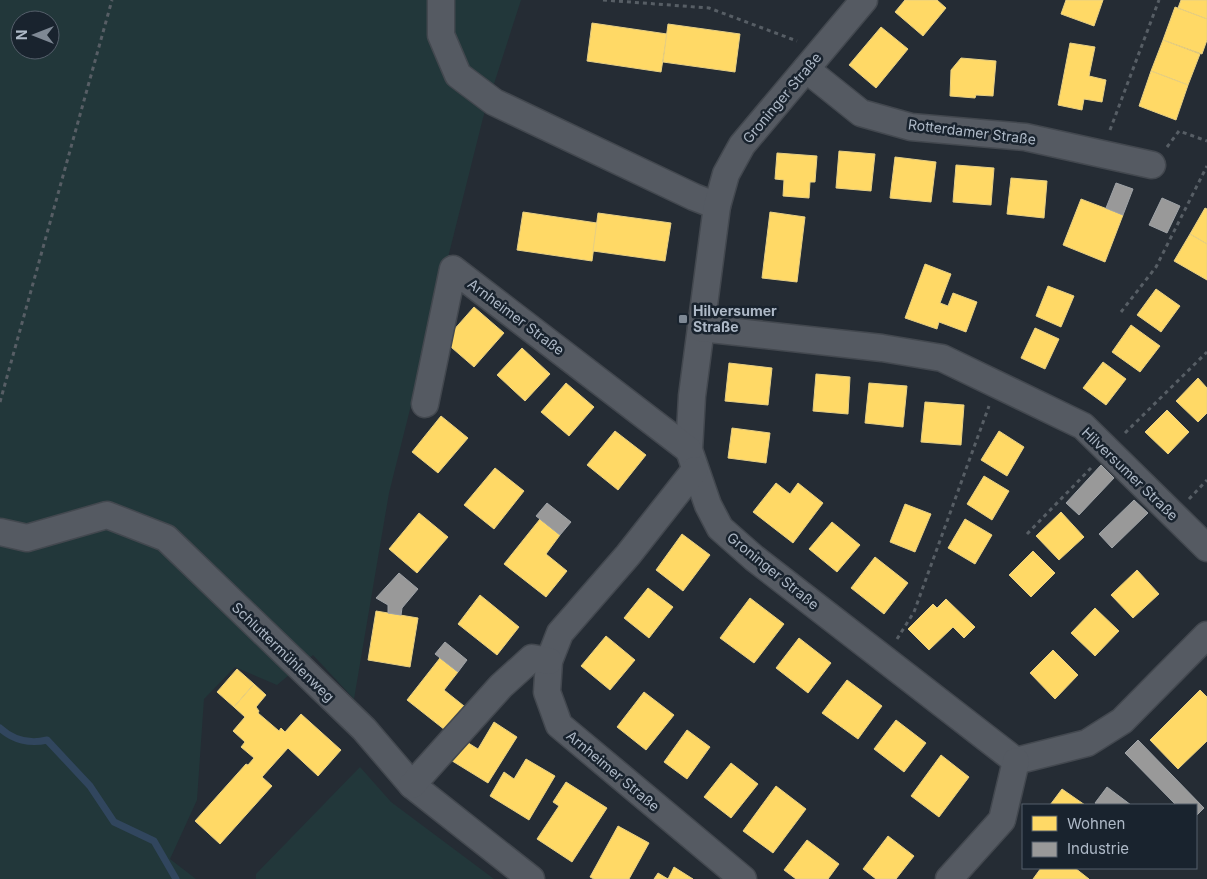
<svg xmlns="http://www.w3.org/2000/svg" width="1207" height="879" viewBox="0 0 1207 879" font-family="Inter,sans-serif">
<rect width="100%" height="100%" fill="#252c34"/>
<g fill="#22373a" fill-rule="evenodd">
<path d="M0 0H521L483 118 389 493 354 699 313 655 277 685 235 667 204 699 197 800 170 859 196 879H0ZM20 20H50V50H20Z"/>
<path d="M360 767 391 802 494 879H256V874Z"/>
</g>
<g fill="#ffd966" stroke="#e7cf83">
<path d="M905 0H937L946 8 923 36 895 12Z"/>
<path d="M1066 0H1103L1094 26 1061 14Z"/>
<path d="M1181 0H1207V19L1178 8Z"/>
<path d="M1175 7 1207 19V40L1202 54 1163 40Z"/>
<path d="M592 23 667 34 661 72 587 61Z"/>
<path d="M668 24 740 34 735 72 663 62Z"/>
<path d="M881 27 908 49 876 88 849 65Z"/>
<path d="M1163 40 1200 54 1188 85 1151 71Z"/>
<path d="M1070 43 1095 47 1089 76 1106 80 1102 102 1084 99 1082 110 1058 105Z"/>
<path d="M961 58 996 61 993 96 976 95 975 98 950 96 951 70Z"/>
<path d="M1151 71 1188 85 1176 120 1139 106Z"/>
<path d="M839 151 875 154 871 191 836 188Z"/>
<path d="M777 153 817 156 815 182H810L809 198 783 196 784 180 775 179Z"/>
<path d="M895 157 936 162 931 202 890 198Z"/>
<path d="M956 165 994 168 991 205 953 202Z"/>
<path d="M1011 178 1047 181 1044 218 1007 214Z"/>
<path d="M1081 199 1123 215 1105 262 1063 245Z"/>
<path d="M1205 208 1207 209V244L1190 234Z"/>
<path d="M523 212 597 223 592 261 517 250Z"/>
<path d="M770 212 805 217 797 282 762 278Z"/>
<path d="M598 213 671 223 665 261 593 251Z"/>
<path d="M1190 234 1207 244V280L1174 261Z"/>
<path d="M925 264 951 274 940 303 948 306 953 293 977 302 966 332 939 322 937 329 905 318Z"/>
<path d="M1048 286 1074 296 1061 327 1036 316Z"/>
<path d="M1156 289 1180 306 1161 332 1137 315Z"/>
<path d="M474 307 504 333 474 367 444 341Z"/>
<path d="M1131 325 1160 346 1140 372 1112 352Z"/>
<path d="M1035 328 1059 339 1045 369 1021 358Z"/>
<path d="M522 348 550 374 525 401 497 375Z"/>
<path d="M1103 362 1126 379 1106 405 1083 388Z"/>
<path d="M729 363 772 368 768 405 725 401Z"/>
<path d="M816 374 850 377 848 414 813 411Z"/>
<path d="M1198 378 1207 388V413L1198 422 1176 401Z"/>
<path d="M566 383 594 407 569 436 541 412Z"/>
<path d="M869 383 907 386 903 427 865 423Z"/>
<path d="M925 402 964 405 961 445 921 442Z"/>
<path d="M1167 410 1189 432 1168 454 1145 432Z"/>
<path d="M441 416 468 438 438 473 412 452Z"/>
<path d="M732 428 770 433 766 463 728 458Z"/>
<path d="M615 431 646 455 618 490 587 465Z"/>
<path d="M999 431 1024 447 1007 476 981 460Z"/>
<path d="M495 468 524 491 494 529 464 505Z"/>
<path d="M984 476 1009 491 992 520 967 504Z"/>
<path d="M776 483 790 494 798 483 823 503 793 543 753 512Z"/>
<path d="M905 504 931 514 915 552 890 542Z"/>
<path d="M1061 512 1084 537 1059 560 1036 536Z"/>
<path d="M419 513 448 537 417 573 389 549Z"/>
<path d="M540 519 560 535 546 554 567 571 546 597 504 564Z"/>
<path d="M965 519 992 535 975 564 948 548Z"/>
<path d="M832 522 860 545 837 572 809 549Z"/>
<path d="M682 534 710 555 683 591 656 570Z"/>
<path d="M1033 551 1055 573 1031 597 1009 575Z"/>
<path d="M875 557 908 583 884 614 851 588Z"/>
<path d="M1137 570 1159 594 1133 618 1111 595Z"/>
<path d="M648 588 673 607 649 638 624 618Z"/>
<path d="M480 595 519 627 497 655 458 624Z"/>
<path d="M750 598 784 624 754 663 720 638Z"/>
<path d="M946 599 975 627 964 638 953 627 929 650 908 629 933 604 937 608Z"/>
<path d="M1095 608 1119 631 1095 656 1071 633Z"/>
<path d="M376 611 418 618 410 667 368 660Z"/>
<path d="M606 636 635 660 610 690 581 666Z"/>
<path d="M799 638 831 663 808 693 776 668Z"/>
<path d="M1053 650 1078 675 1055 699 1030 673Z"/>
<path d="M440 658 458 672 444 690 464 706 445 730 407 700Z"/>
<path d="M237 669 254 684 234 707 217 692Z"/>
<path d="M847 680 882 706 858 739 822 713Z"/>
<path d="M254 684 266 695 256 707 259 711 258 713 279 731 281 728 285 732 301 714 341 750 318 776 288 748 262 777 272 786 220 844 195 821 246 764 248 765 254 758 241 747 245 742 233 731 245 717 234 707Z"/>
<path d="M1200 690 1207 697V741L1178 769 1150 740Z"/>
<path d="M644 692 674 715 646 750 617 727Z"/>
<path d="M896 720 926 743 904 772 874 749Z"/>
<path d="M494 722 517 737 488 783 449 759 465 741 478 749Z"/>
<path d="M687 730 710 747 687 779 664 762Z"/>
<path d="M941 755 969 777 939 817 911 796Z"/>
<path d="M526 759 555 776 529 820 490 796 504 772 514 779Z"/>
<path d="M731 763 758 784 731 818 704 797Z"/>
<path d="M566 782 607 808 572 862 537 839 559 806 553 802Z"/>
<path d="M776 786 806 809 773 853 743 831Z"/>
<path d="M1062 789 1085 805H1050Z"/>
<path d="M618 826 649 843 629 879H594L590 877Z"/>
<path d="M888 836 914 856 896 879H876L863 869Z"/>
<path d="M807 840 839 864 828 879H796L784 870Z"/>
<path d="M674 867 693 879H654L658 873 668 879Z"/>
<path d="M1041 868H1075L1089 879H1033Z"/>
</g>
<g fill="#999" stroke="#9fa3a7">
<path d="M1116 183 1133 189 1123 215 1106 208Z"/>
<path d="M1162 198 1180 206 1167 233 1149 225Z"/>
<path d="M1101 465 1114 478 1079 515 1066 503Z"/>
<path d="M1134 500 1148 513 1112 548 1099 534Z"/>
<path d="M547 503 571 522 560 535 536 516Z"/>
<path d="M399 573 418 589 402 608 401 615 388 613V605L376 598Z"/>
<path d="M445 642 467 660 458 672 435 654Z"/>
<path d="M1138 740 1204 808 1196 816V805H1176L1125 753Z"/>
<path d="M1107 787 1131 805H1098L1095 803Z"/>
</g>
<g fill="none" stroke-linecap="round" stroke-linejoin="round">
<path stroke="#31465e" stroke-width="7" d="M0 728C13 740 30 744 47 740L90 786 114 822 154 841 176 879"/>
<g stroke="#43484f" stroke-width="29">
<g id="minor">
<path d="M441 0V35L458 75 494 102 694 197 717 206"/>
<path d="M864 0 742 145 726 174 717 206 692 396 689 450 708 505 720 528 754 558 1016 761"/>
<path d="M806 69 861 113 911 127 1025 137 1152 165"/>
<path d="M701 328 882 348 942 358 1083 426 1207 548"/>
<path d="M425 404 453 269 689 450"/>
<path d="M695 470 628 555 560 633 549 661 547 692 559 725 743 879"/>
<path d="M0 532 27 538 107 515 166 538 364 729 412 785 531 879"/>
<path d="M1016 761 1087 743 1122 721 1207 635"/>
<path d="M412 785 501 686 532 658 549 661"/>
<path d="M949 879 1002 820 1016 761"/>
</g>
</g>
<g stroke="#575e65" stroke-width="3" stroke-dasharray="4 4" stroke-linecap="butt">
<path d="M603 0 709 8 797 41"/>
<path d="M1110 130 1159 0"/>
<path d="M1167 147 1179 131 1207 141"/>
<path d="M1121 312 1156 267 1207 166"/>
<path d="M0 402 112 0"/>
<path d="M1125 433 1207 352"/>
<path d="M1189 499 1207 480"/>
<path d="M1027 534 1091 468"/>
<path d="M897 639 914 612 989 406"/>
</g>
<use href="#minor" stroke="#555a62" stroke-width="26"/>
</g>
<rect fill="#7e8894" stroke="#19232e" stroke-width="2" x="678" y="314" width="10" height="10" rx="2.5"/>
<g text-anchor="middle" stroke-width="5" stroke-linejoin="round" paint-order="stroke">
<g font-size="14" fill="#aeb9c7" stroke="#19232e">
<text transform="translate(782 98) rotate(-50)" y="5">Groninger Straße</text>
<text transform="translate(972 132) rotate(7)" y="5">Rotterdamer Straße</text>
<text transform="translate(516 317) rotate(37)" y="5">Arnheimer Straße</text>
<text transform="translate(1130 474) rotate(44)" y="5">Hilversumer Straße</text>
<text transform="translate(773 571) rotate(39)" y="5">Groninger Straße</text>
<text transform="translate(283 652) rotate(44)" y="5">Schluttermühlenweg</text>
<text transform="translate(613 771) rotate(40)" y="5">Arnheimer Straße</text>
</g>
<g font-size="14" font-weight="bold" fill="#aeb9c7" stroke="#19232e" text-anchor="start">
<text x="693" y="316">Hilversumer<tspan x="693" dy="16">Straße</tspan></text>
</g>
</g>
<rect x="1022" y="804" width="175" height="65" fill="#19232e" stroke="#555f6b"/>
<rect x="1032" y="816" width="25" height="15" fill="#ffd966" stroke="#555f6b"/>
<text x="1067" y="829" font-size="15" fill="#aeb9c7">Wohnen</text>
<rect x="1032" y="842" width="25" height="15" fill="#999999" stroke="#555f6b"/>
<text x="1067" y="854" font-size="15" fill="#aeb9c7">Industrie</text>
<g transform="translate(35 35) rotate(270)"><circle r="24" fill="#19232e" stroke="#555f6b"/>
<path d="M0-4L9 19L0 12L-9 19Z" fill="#7e8894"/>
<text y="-8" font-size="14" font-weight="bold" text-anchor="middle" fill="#aeb9c7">N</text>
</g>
</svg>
